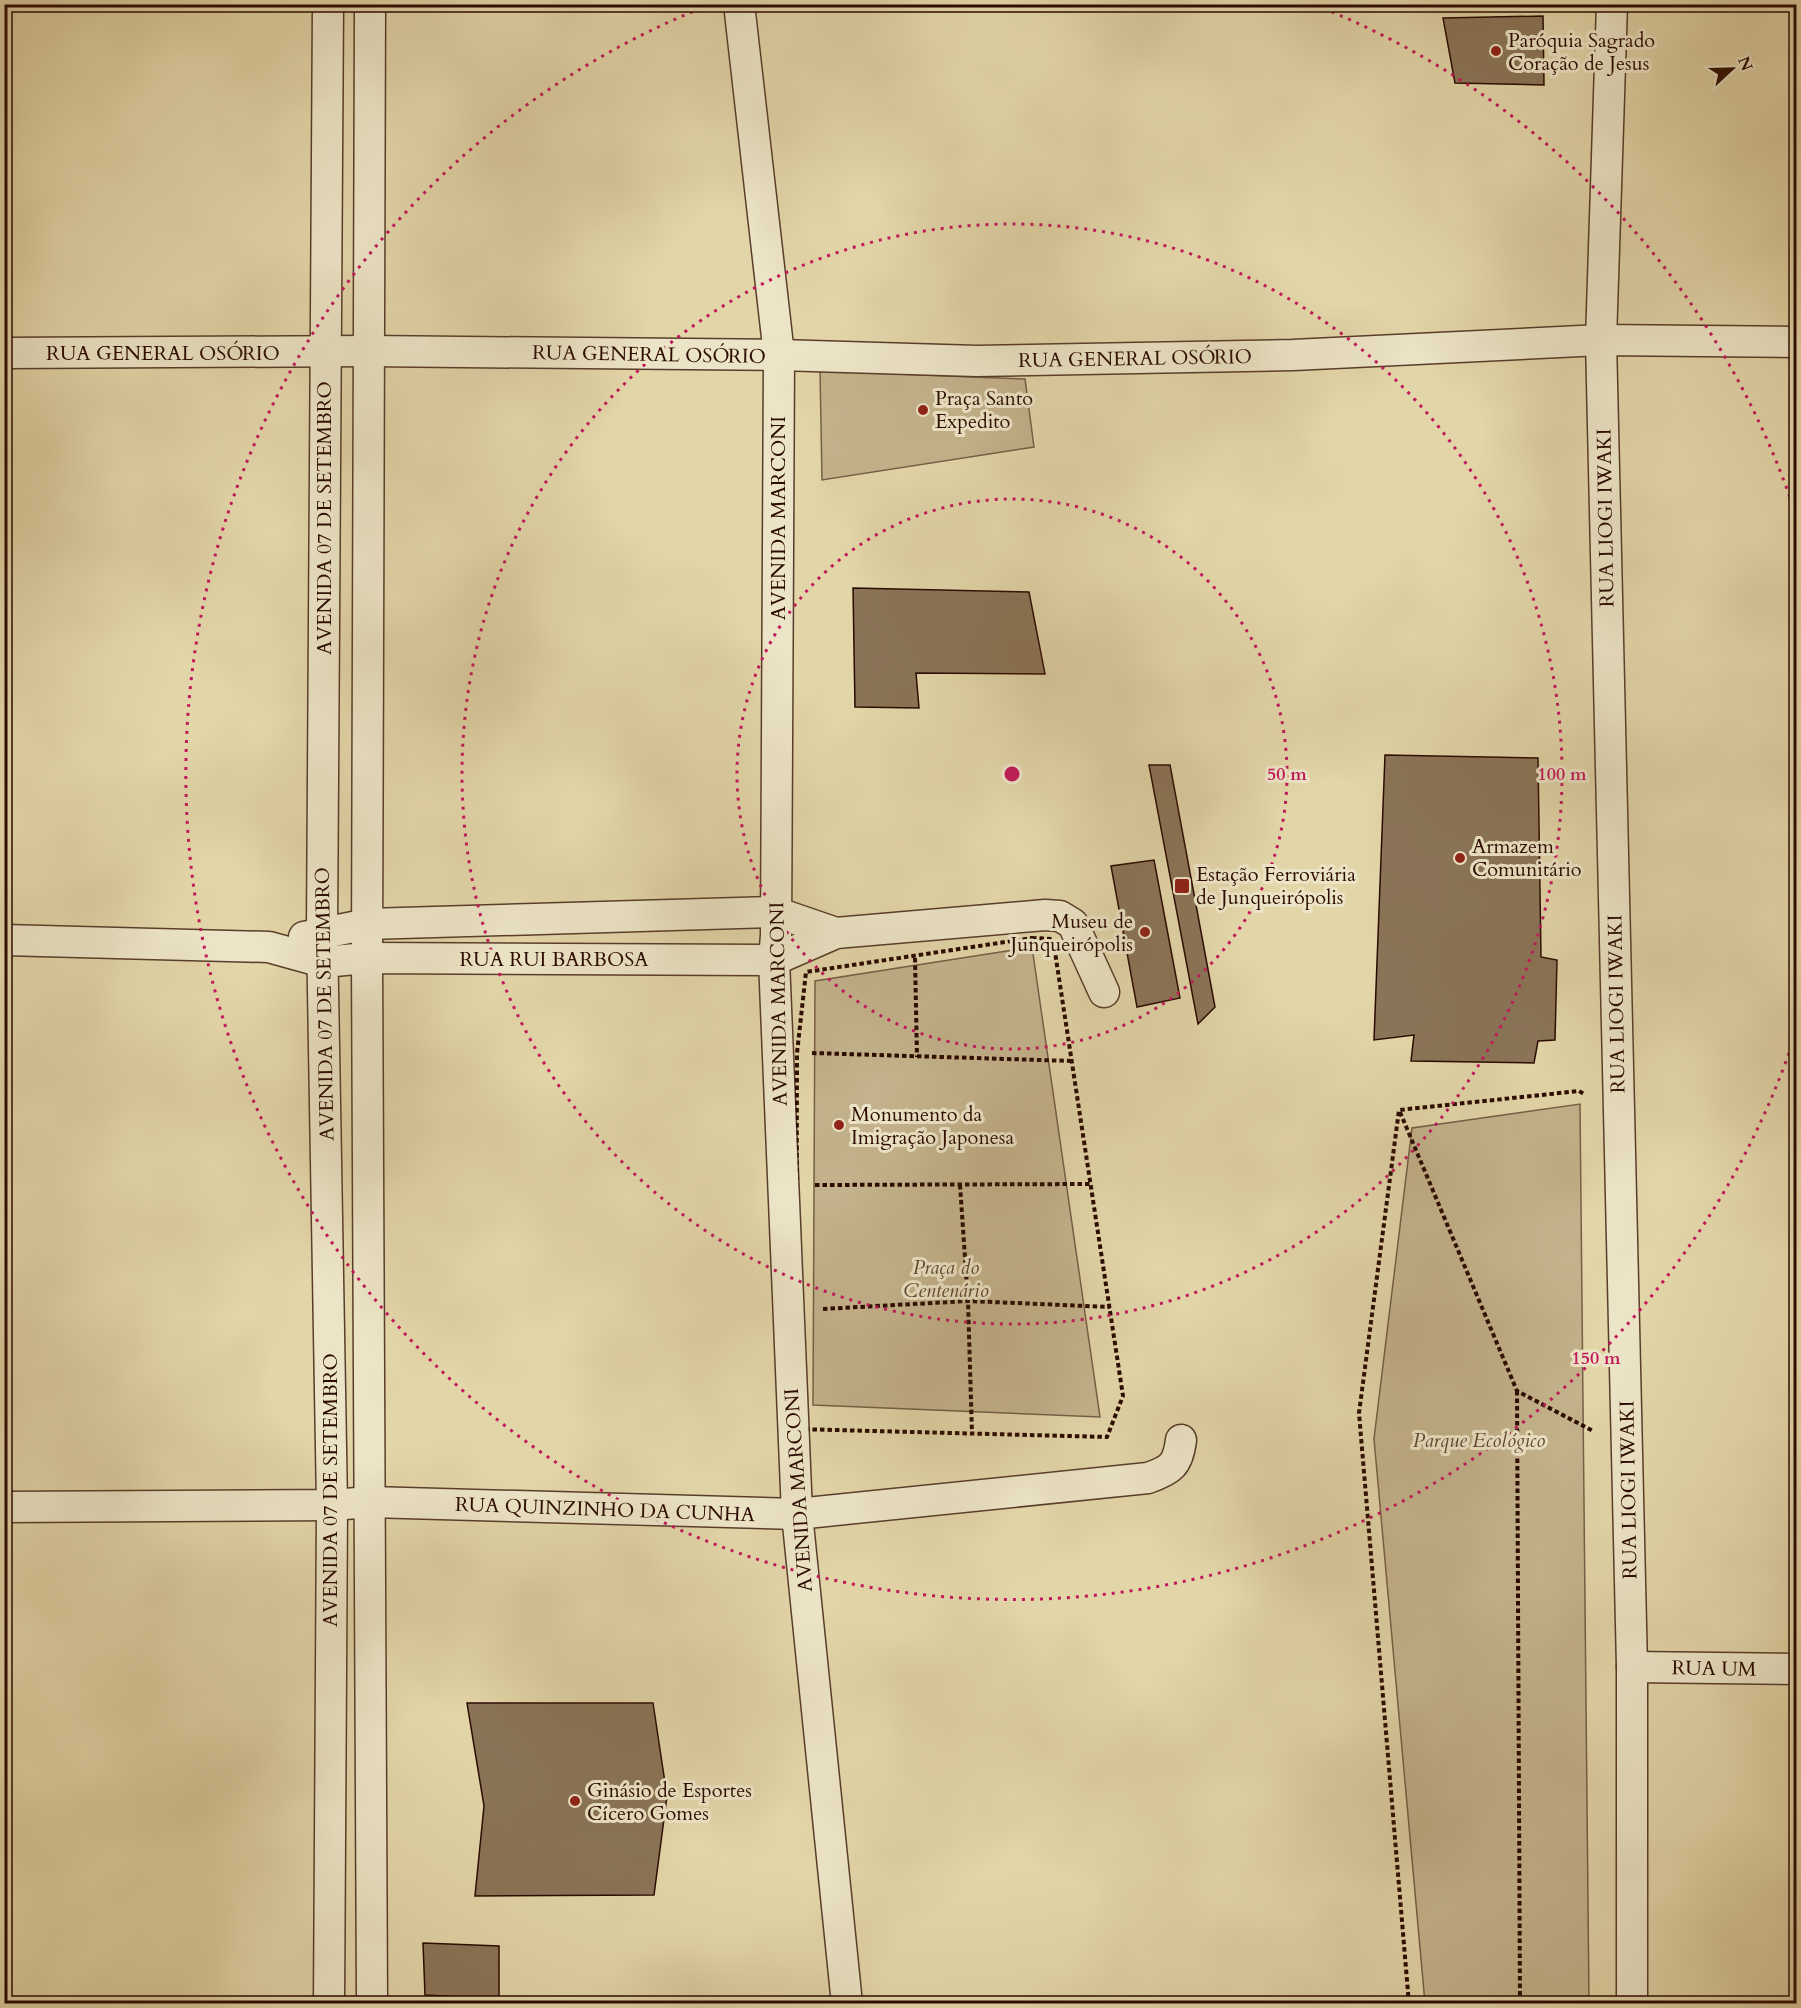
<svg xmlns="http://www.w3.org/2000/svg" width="1801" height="2008" viewBox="0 0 1801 2008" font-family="Cardo,serif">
<rect width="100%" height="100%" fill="#e2d5a8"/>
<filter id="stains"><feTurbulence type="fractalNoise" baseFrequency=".00333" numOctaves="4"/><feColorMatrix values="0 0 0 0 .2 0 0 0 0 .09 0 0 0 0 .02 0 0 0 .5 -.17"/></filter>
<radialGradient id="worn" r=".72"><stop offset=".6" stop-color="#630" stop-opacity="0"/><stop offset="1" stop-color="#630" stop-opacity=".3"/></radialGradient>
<g fill="#c3b28b" stroke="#775e46" stroke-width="1.5">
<path d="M820 371 1025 379 1034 447 822 480Z"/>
<path d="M1032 947 1100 1417 813 1405 815 981Z"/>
<path d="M1580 1104 1589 2003H1425L1374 1439 1412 1128Z"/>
</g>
<g fill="#8a7457" stroke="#2b0a00" stroke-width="1.5">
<path d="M1543 16 1544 85 1455 83 1443 18Z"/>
<path d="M853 588 1029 592 1045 674 916 673 919 708 855 707Z"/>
<path d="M1385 755 1538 758 1541 957 1557 960 1555 1040 1538 1041 1534 1063 1411 1061 1414 1035 1374 1040Z"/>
<path d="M1149 765H1170L1215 1007 1198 1024Z"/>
<path d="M1154 860 1180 998 1137 1007 1111 866Z"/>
<path d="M467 1703H653L667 1796 654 1895 475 1896 484 1806Z"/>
<path d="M423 1943 499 1946V1999L425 1995Z"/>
</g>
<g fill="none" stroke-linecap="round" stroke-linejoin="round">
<g stroke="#593d2a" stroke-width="33">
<g id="minor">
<path d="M328 4 322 932 332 1505 329 2004"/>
<path d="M370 4 367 958 372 2004"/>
<path d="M739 4 779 355 776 935 774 960 797 1514 847 2004"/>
<path d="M1612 4 1601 340 1632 1667V2004"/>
<path d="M4 353 368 351 779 355 977 361 1293 355 1601 340 1796 342"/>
<path d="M304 937 368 924 775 912 836 933"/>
<path d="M4 940 269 947 323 962 367 958 774 960 836 933 1045 915 1060 916 1073 924 1104 992"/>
<path d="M4 1507 332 1505 370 1502 797 1514 1148 1478C1171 1470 1178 1465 1181 1440"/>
<path d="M1632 1667 1796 1669"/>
</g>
</g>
<g stroke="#2b0a00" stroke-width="4" stroke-dasharray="4.5 3" stroke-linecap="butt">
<path d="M1032 938 1053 939 1123 1396 1107 1437 796 1429 797 1053 806 972Z"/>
<path d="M915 958 917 1057"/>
<path d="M812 1053 1072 1061"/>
<path d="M1400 1112 1517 1391 1593 1431"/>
<path d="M815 1185 1091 1184"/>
<path d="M960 1185 968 1301 972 1434"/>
<path d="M823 1309 968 1301 1110 1307"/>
<path d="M1517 1391 1520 2004"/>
<path d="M1409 2004 1359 1413 1399 1110 1579 1091 1584 1094"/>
</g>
<use href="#minor" stroke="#ece4c6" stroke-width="30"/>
</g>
<g fill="none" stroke="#c2185b" stroke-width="3" stroke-dasharray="3 6">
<circle cx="1012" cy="774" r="275"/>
<circle cx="1012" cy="774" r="550"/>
<path d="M1795 1036A826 826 0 1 1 709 5M1315 5A826 826 0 0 1 1795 512"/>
</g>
<g fill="#8f2418" stroke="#ece4c6" stroke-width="2">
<circle cx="1496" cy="51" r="6"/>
<circle cx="923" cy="410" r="6"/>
<circle cx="1460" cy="858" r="6"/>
<rect x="1174" y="878" width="16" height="16" rx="3"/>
<circle cx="1145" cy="932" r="6"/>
<circle cx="839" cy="1125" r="6"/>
<circle cx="575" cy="1801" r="6"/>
</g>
<g text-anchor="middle" stroke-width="6" stroke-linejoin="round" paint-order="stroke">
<g font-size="20" fill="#2b0a00" stroke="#ece4c6" text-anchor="start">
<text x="1508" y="47">Paróquia Sagrado<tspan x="1508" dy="23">Coração de Jesus</tspan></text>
<text x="935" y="405">Praça Santo<tspan x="935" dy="23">Expedito</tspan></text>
<text x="1472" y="853">Armazem<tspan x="1472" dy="23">Comunitário</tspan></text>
<text x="1196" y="881">Estação Ferroviária<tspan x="1196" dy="23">de Junqueirópolis</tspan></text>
<text x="1133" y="928" text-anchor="end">Museu de<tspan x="1133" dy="23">Junqueirópolis</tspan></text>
<text x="851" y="1121">Monumento da<tspan x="851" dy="23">Imigração Japonesa</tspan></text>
<text x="587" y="1797">Ginásio de Esportes<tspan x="587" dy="23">Cícero Gomes</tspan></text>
</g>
<g font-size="20" fill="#2b0a00" stroke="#ece4c6">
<text x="163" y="360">RUA GENERAL OSÓRIO</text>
<text transform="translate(649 354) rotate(1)" y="7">RUA GENERAL OSÓRIO</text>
<text transform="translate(1135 358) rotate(-1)" y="7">RUA GENERAL OSÓRIO</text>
<text transform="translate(324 518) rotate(-90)" y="7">AVENIDA 07 DE SETEMBRO</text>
<text transform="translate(778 518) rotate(-90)" y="7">AVENIDA MARCONI</text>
<text transform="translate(1605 518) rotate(-91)" y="7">RUA LIOGI IWAKI</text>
<text x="554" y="966">RUA RUI BARBOSA</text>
<text transform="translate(324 1004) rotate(-91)" y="7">AVENIDA 07 DE SETEMBRO</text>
<text transform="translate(778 1004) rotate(-91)" y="7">AVENIDA MARCONI</text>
<text transform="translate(1616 1004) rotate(-91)" y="7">RUA LIOGI IWAKI</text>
<text transform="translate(330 1490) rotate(-90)" y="7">AVENIDA 07 DE SETEMBRO</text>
<text transform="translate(798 1490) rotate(-94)" y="7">AVENIDA MARCONI</text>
<text transform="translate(1628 1490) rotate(-91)" y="7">RUA LIOGI IWAKI</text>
<text transform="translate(605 1509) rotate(2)" y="7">RUA QUINZINHO DA CUNHA</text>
<text transform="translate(1714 1668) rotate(1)" y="7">RUA UM</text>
</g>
<g font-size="20" font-style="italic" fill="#604531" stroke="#ece4c6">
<text x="946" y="1274">Praça do<tspan x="946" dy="23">Centenário</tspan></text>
<text x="1479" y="1447">Parque Ecológico</text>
</g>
</g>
<circle cx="1012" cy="774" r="9" fill="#c2185b" stroke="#ece4c6" stroke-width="3"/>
<g font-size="18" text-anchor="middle" font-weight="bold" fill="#c2185b" stroke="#ece4c6" stroke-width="6" stroke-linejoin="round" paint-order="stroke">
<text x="1287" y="780">50 m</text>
<text x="1562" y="780">100 m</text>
<text x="1596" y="1364">150 m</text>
</g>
<rect width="1801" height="2008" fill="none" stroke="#e2d5a8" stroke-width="24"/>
<rect x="6" y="6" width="1789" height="1996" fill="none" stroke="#2b0a00" stroke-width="3"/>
<rect x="12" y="12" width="1777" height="1984" fill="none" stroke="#2b0a00" stroke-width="1.5"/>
<g transform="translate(1732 69) rotate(68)" stroke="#ece4c6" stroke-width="4.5" paint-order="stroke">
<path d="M0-4.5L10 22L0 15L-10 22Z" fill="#2b0a00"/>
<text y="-9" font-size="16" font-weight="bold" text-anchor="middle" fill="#2b0a00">N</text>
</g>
<rect width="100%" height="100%" filter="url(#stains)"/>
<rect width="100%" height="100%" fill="url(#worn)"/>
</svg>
